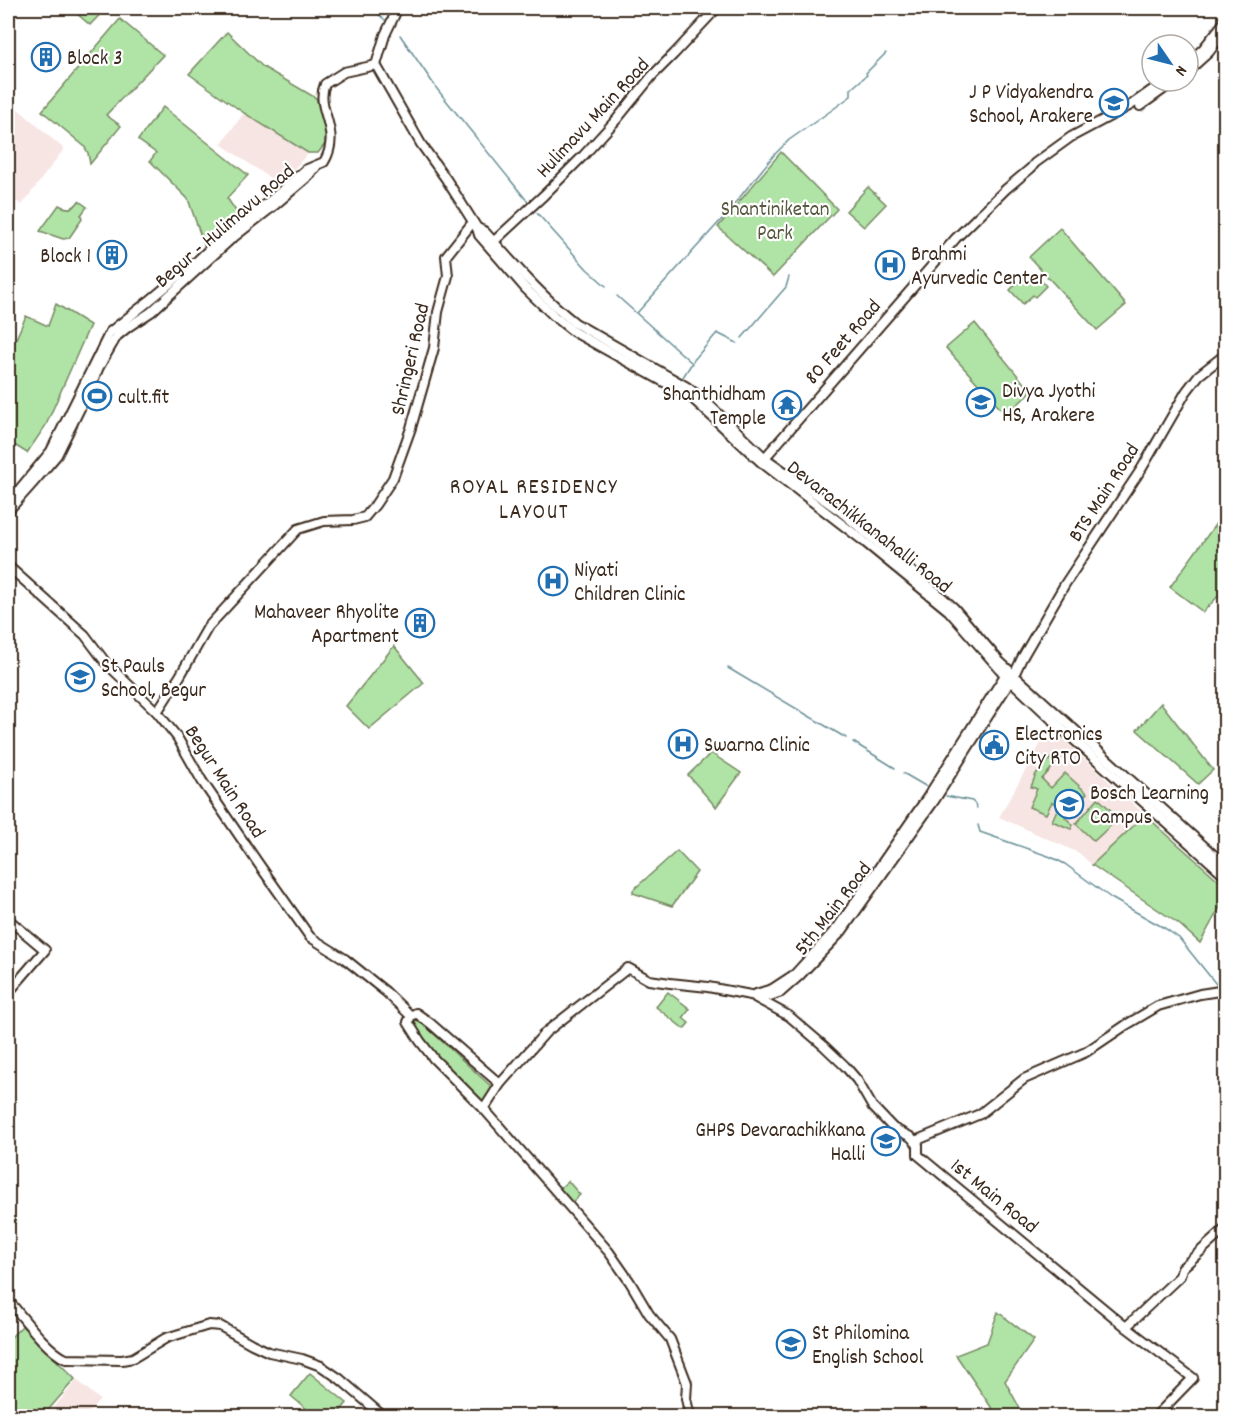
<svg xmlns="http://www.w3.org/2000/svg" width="1233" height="1424" viewBox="0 0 1233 1424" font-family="Dekko,sans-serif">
<rect width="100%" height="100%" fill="#fff"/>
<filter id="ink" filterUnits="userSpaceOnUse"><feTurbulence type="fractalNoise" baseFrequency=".0167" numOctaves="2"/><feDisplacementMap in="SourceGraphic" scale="12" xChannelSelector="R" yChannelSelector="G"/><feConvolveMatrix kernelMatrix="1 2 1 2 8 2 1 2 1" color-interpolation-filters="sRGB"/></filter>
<g filter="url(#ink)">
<g fill="#f7e5e3">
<path d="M8 100 64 149 22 205 8 196Z"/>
<path d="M244 113 308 153 280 185 221 144Z"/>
<path d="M1050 727 1145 815 1092 865 1079 853 999 817Z"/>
<path d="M77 1380 100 1400 86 1416H47Z"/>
</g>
<g fill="#b0e4a6" stroke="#768762" stroke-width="1.5">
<path d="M77 8 83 9 106 8 90 25 75 12Z"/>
<path d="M120 19 163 55 106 115 121 126 90 164 88 153 84 146 42 111Z"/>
<path d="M227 32 263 67 316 98 326 123 325 144 318 153H308L244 113 189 74Z"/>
<path d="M163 107 248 175 227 198 238 214 229 220 204 245 188 199 150 161 156 153 138 140Z"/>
<path d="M781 152 837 209 773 277 718 227Z"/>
<path d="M868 187 886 204 864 227 846 211Z"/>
<path d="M79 201 87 207 81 215 82 219 69 238 63 239 40 231 59 205C67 210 74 209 79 201Z"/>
<path d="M1060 228 1126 305 1097 330 1029 257Z"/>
<path d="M1036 275 1046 286 1035 297 1033 295 1023 304 1010 290 1022 278 1028 283Z"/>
<path d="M56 304 90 325 46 425 27 453 8 441V357L26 316 48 326Z"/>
<path d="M975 323 1031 392 1006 415 946 348Z"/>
<path d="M1225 511V589L1203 612 1170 587Z"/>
<path d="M394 646 424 683 369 729 346 706Z"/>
<path d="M1161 703 1213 770 1198 784 1137 730Z"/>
<path d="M711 753 741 773 716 807 688 775Z"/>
<path d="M1056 753 1061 758 1042 779 1051 788 1065 773 1087 793 1065 817 1073 825 1071 829 1052 821 1059 805 1052 802 1046 814 1029 807 1037 789 1031 787 1036 774Z"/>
<path d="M1098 798 1119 818 1094 841 1076 824Z"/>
<path d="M1145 815 1225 886V898L1200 943 1179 924 1092 865Z"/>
<path d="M677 851 697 872 672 906 633 893V890Z"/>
<path d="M668 992 690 1009 683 1018 689 1023 684 1029 656 1007Z"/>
<path d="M416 1021 423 1024 494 1089 483 1105 434 1054 413 1025Z"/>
<path d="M568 1181 580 1195 571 1203 559 1189Z"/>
<path d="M998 1312 1034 1340 1005 1381 1024 1416H997L956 1355 987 1343Z"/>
<path d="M22 1326 75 1379 43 1416H8V1340Z"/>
<path d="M310 1373 347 1403 336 1416H315L291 1396Z"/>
</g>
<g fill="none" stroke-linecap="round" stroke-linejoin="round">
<g stroke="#678e95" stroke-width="1.5">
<path d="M371 8 385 20"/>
<path d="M400 35 437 89 528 202"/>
<path d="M537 213 587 269 606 286"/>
<path d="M617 296 692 363 683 377"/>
<path d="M637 313 722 219 774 155 789 140 832 110 851 96V89L867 75 866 73 886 53"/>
<path d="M742 338 786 287 789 277"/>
<path d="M693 361 717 333 737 343"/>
<path d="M728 668 846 738"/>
<path d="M853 742 895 768"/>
<path d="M903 773 927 787"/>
<path d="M946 796 972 801 975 804 977 808"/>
<path d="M978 825 980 832 1051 857 1065 864 1111 898 1166 929 1179 938 1216 984"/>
</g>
<g stroke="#3b2a1e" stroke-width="12">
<g id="secondary">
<path d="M1188 63 1203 49 1226 20"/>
<path d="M376 65 421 144 446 179 477 228 479 235 526 289 554 316 574 332 691 397 761 462 861 539 949 611 1005 675 1062 729 1226 876"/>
<path d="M376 65 385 35 398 8"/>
<path d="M1188 71 1209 52 1226 29"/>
<path d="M1140 106 1175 81"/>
<path d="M477 228 484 231C513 263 541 296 575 323L687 387 703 399 765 458 840 511 935 591 954 608 1000 662 1016 677 1226 866"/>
<path d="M490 245 544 195 583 156 617 119 652 76 674 54 717 8"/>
<path d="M762 461 956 238 1006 189 1031 168 1035 163 1071 137 1131 105 1165 81"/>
<path d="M8 503 51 451 110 332 149 301 198 260 229 231 271 200 305 170 324 162C343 130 314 109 325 84L344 72 376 65"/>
<path d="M8 511 33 483 57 455 90 388 99 367 117 336 128 327 151 312 230 240 276 204 310 175 316 167"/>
<path d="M8 566 85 635 106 663 157 712 177 737 202 781 258 863 310 937 345 959 386 992 411 1016"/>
<path d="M157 712 180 676 208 627 298 529 324 521 353 520 365 517 375 505 393 478 411 428 434 348 438 312 448 276 446 256 473 222"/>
<path d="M8 919 45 950 8 993"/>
<path d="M756 994 772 989 795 974 838 927 927 798 1007 672"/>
<path d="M756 998 789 1016 824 1046 845 1066 857 1080 872 1106 893 1128 911 1137 918 1145V1155L1126 1327 1193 1378 1156 1416"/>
<path d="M500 1084 430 1023 416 1013 411 1016 408 1022 420 1041 434 1059 484 1109 609 1252 630 1282 649 1314 670 1339 687 1383 686 1399 690 1416"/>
<path d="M484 1109 500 1084 546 1032 628 968 649 980 670 983 708 987 761 997 770 996 781 992 799 976 842 931 934 801 1014 675 1022 658 1065 584 1142 468 1186 392 1199 375 1226 354"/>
<path d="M915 1141 980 1114 1024 1079 1086 1052 1126 1025 1158 1006 1200 994 1226 990"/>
<path d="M8 1300C22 1316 47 1351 66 1359L122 1360 133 1358 166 1338 209 1325 220 1326 252 1344 269 1352 302 1359 321 1366 340 1379 383 1416"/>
<path d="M1126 1327 1180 1276 1182 1268 1226 1228"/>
</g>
</g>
<use href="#secondary" stroke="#fff" stroke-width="8"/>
</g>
</g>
<defs>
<g id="building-ring" transform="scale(1.5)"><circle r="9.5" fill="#fff" stroke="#1f6fb2" stroke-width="1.5"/><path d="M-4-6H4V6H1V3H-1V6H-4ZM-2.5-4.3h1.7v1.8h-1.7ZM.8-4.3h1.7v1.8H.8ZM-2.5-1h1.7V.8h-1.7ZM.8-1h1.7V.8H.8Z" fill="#1f6fb2"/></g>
<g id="school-ring" transform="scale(1.5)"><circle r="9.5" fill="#fff" stroke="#1f6fb2" stroke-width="1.5"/><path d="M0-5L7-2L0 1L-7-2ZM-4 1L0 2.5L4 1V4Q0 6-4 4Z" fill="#1f6fb2"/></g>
<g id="hospital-ring" transform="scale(1.5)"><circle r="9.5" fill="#fff" stroke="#1f6fb2" stroke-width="1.5"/><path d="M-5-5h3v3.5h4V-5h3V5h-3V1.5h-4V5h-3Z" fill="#1f6fb2"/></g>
<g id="stadium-ring" transform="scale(1.5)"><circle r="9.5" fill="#fff" stroke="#1f6fb2" stroke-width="1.5"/><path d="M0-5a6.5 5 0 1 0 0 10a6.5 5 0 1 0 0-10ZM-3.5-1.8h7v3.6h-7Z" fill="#1f6fb2"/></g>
<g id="temple-ring" transform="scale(1.5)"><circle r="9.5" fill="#fff" stroke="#1f6fb2" stroke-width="1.5"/><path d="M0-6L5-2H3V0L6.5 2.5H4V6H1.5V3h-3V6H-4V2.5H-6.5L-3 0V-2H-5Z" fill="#1f6fb2"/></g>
<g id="civic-ring" transform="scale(1.5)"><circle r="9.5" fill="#fff" stroke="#1f6fb2" stroke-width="1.5"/><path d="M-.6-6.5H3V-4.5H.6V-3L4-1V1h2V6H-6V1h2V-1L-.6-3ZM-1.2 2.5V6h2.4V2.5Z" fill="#1f6fb2"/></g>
<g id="university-ring" transform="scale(1.5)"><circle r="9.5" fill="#fff" stroke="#1f6fb2" stroke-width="1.5"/><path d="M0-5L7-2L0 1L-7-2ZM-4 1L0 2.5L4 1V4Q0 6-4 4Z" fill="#1f6fb2"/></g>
</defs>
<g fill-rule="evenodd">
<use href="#building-ring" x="46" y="57"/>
<use href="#school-ring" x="1114" y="103"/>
<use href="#building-ring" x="112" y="255"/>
<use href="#hospital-ring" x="890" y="265"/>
<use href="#stadium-ring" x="97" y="396"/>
<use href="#school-ring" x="981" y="402"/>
<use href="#temple-ring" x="787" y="405"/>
<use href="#hospital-ring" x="553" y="581"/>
<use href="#building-ring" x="420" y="623"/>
<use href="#school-ring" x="80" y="677"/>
<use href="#hospital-ring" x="683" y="744"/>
<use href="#civic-ring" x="994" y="745"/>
<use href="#university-ring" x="1069" y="804"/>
<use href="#school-ring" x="886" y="1141"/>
<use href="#school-ring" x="791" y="1344"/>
</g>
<g text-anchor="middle" stroke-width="4.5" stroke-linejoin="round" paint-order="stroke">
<g font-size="21" fill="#3b2a1e" stroke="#fff" text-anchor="start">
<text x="67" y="64">Block 3</text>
<text x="1093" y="98" text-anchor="end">J P Vidyakendra<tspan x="1093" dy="24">School, Arakere</tspan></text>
<text x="911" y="260">Brahmi<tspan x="911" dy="24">Ayurvedic Center</tspan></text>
<text x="91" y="262" text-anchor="end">Block 1</text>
<text x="1002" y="397">Divya Jyothi<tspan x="1002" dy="24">HS, Arakere</tspan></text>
<text x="766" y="400" text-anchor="end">Shanthidham<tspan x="766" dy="24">Temple</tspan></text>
<text x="118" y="403">cult.fit</text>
<text x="574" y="576">Niyati<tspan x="574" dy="24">Children Clinic</tspan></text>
<text x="399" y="618" text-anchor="end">Mahaveer Rhyolite<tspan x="399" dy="24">Apartment</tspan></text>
<text x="101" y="672">St Pauls<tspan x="101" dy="24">School, Begur</tspan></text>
<text x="1015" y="740">Electronics<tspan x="1015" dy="24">City RTO</tspan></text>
<text x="704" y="751">Swarna Clinic</text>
<text x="1090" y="799">Bosch Learning<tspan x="1090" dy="24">Campus</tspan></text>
<text x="865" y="1136" text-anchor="end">GHPS Devarachikkana<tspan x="865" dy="24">Halli</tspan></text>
<text x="812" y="1339">St Philomina<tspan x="812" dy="24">English School</tspan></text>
</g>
<g font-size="21" fill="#3b2a1e" stroke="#fff">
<text transform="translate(592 117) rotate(-47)" y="7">Hulimavu Main Road</text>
<text transform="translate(224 225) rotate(-41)" y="7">Begur - Hulimavu Road</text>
<text transform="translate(842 341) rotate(-49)" y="7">80 Feet Road</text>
<text transform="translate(409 359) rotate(-77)" y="7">Shringeri Road</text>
<text transform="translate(1103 492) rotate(-57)" y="7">BTS Main Road</text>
<text transform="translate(870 526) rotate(38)" y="7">Devarachikkanahalli Road</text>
<text transform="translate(226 781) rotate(57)" y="7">Begur Main Road</text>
<text transform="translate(832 908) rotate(-52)" y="7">5th Main Road</text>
<text transform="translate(995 1195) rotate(39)" y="7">1st Main Road</text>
</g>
<g font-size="21" fill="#585840" stroke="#fff">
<text x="775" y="215">Shantiniketan<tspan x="775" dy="24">Park</tspan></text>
</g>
<g font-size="22" letter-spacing="1.5" fill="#3b2a1e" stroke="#fff">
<text x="534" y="493">ROYAL RESIDENCY<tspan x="534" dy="25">LAYOUT</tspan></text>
</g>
</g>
<rect width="1233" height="1424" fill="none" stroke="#fff" stroke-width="30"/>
<rect x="15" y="15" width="1203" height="1394" fill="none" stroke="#3b2a1e" stroke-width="2" filter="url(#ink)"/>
<g transform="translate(1170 63) rotate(125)"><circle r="28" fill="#ffffff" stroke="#b1aaa5" stroke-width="1.5"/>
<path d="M0-4.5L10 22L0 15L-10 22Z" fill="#1f6fb2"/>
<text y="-9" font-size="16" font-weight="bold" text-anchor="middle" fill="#3b2a1e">N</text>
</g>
</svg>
